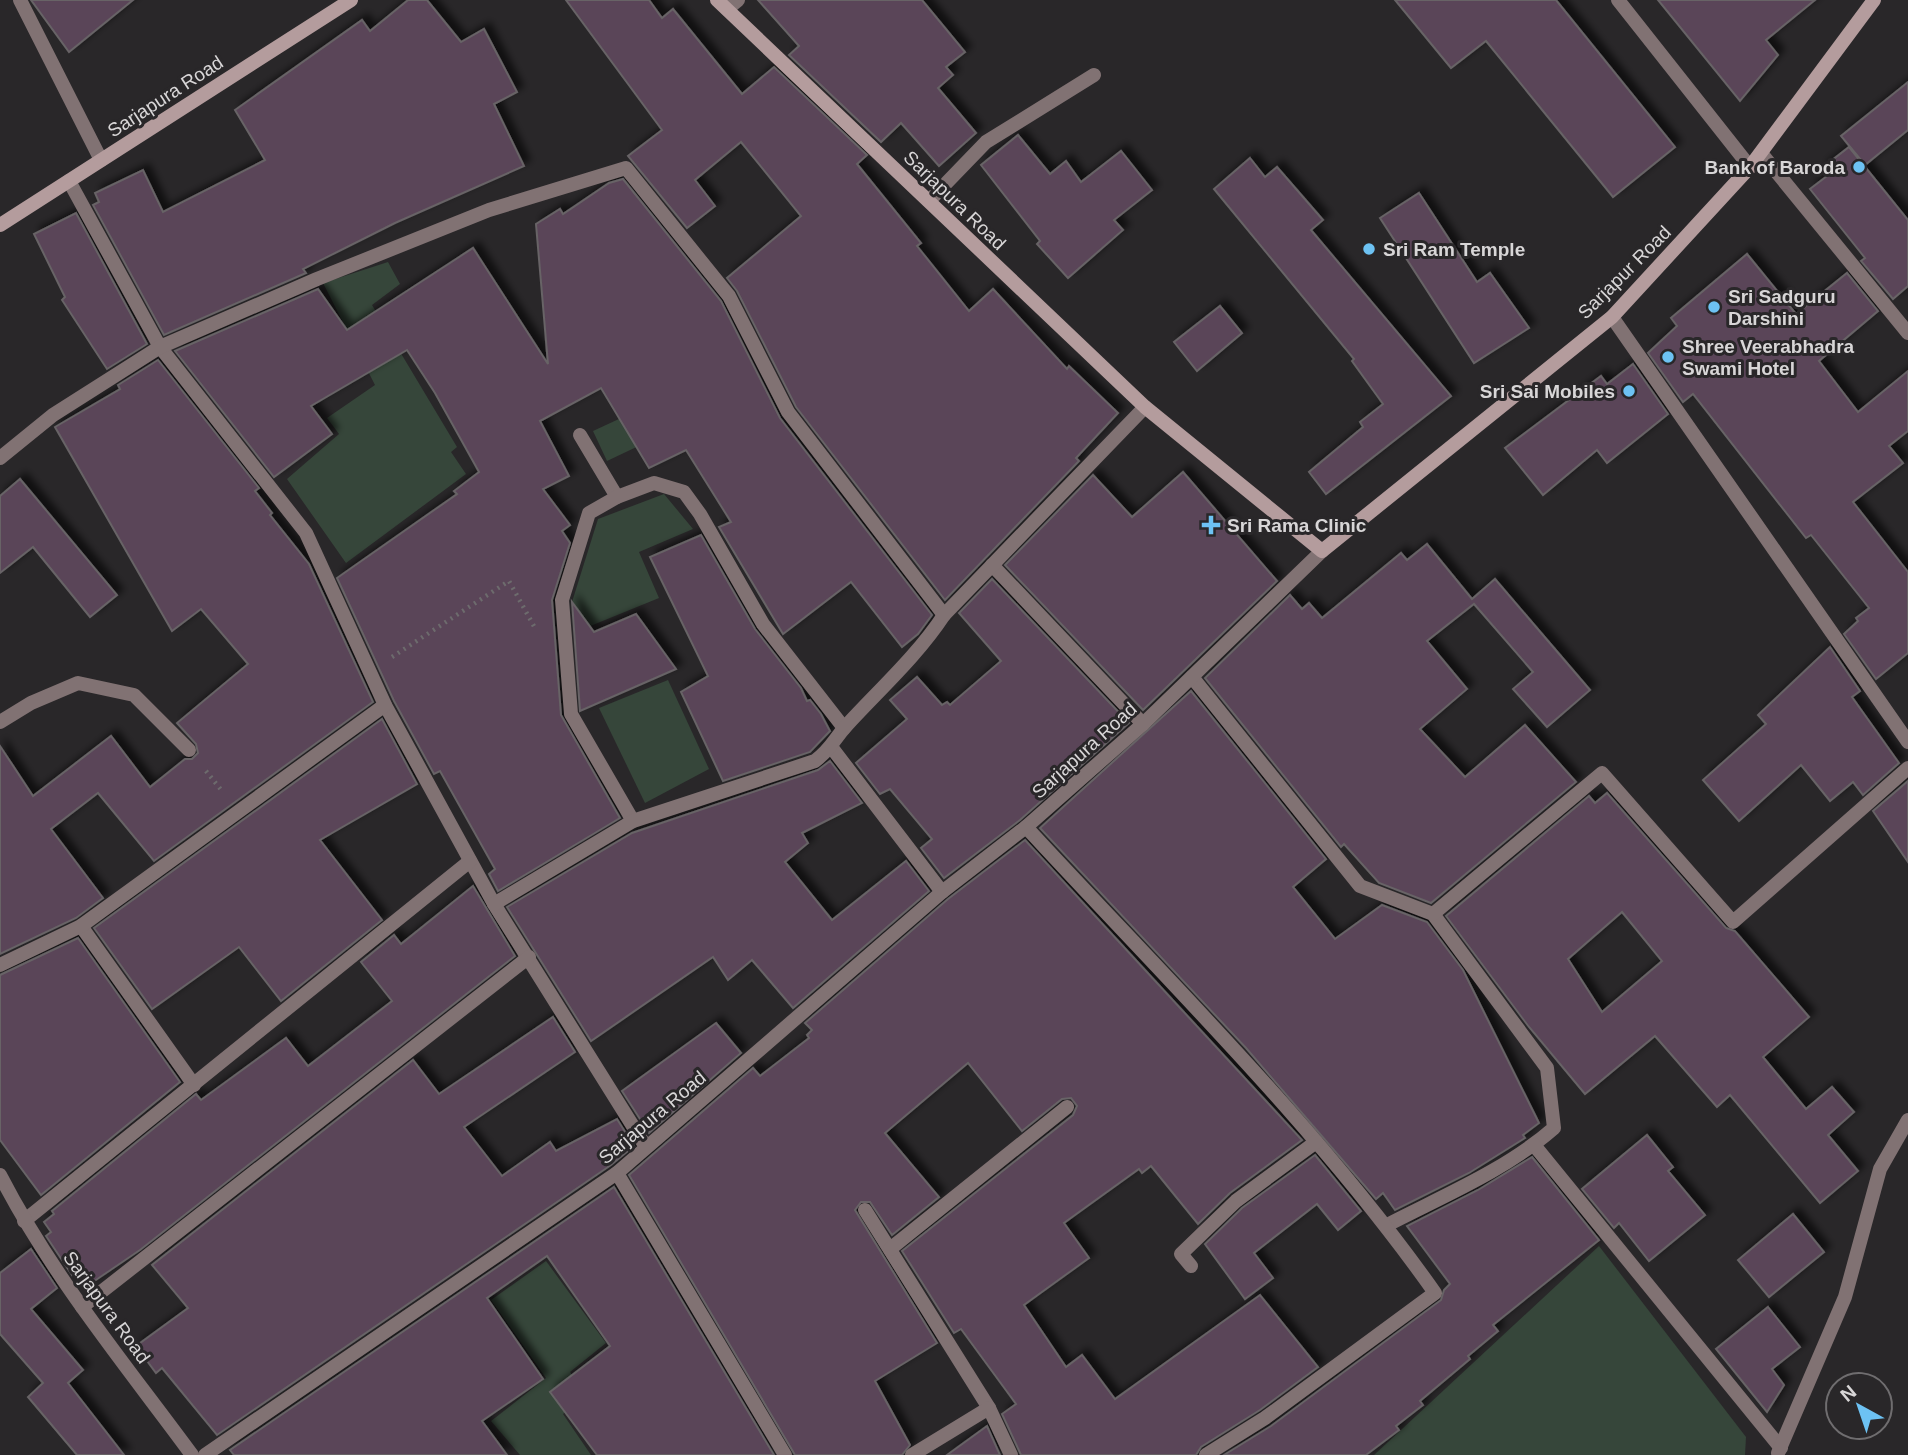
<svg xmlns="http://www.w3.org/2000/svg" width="1908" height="1455" viewBox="0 0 1908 1455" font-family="Helvetica,sans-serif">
<defs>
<filter id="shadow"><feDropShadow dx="6" dy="-6" stdDeviation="3.5" flood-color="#0009"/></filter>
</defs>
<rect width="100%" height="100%" fill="#292729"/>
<g fill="#36463a">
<path d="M388 262 400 284 372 305 457 447 451 452 466 474 346 563 287 479 339 434 327 418 375 385 323 283Z"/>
<path d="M634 412 647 442 607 461 593 431Z"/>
<path d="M664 494 693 529 639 552 659 598 583 629 572 602 598 519Z"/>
<path d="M668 680 709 769 645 803 599 708Z"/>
<path d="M1599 1246 1746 1437 1745 1455H1374Z"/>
<path d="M546 1261 606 1343 570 1372 587 1394 563 1414 591 1455H520L491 1421 546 1378 491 1300Z"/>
</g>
<g fill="#5a4558" stroke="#676366" stroke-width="2" fill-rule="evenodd" filter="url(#shadow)">
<path d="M31 0H133L69 52Z"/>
<path d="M408 0H427L461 42 484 29 517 92 494 104 524 166 395 223 303 269 306 273 164 335 93 205 99 202 95 193 143 170 163 212 265 160 235 110 362 20 370 31Z"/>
<path d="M566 0H649L662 18 673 9 742 94 774 67 867 155 857 164 921 243 917 246 969 311 993 289 1067 369 1069 366 1118 413 1076 458 1079 461 945 600 796 407 737 291 727 278 801 216 741 142 695 180 715 206 687 228 628 156 662 130Z"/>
<path d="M758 0H922L965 52 946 67 953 75 938 88 976 133 939 166 901 123 881 142 789 55 799 46Z"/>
<path d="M1395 0H1556L1675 147 1613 197 1486 41 1451 68Z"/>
<path d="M1658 0H1815L1766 40 1778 55 1740 101Z"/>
<path d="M1908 82V130L1865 165 1841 136Z"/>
<path d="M1018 135 1050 174 1066 161 1081 182 1121 151 1152 190 1114 220 1123 230 1068 278 1037 244 1040 241 981 165Z"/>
<path d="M1849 147 1908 220V286L1893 299 1861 261 1865 258 1810 189 1827 176 1822 168Z"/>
<path d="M1250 158 1265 177 1277 167 1323 220 1311 230 1451 396 1326 494 1309 472 1363 427 1360 422 1383 404 1352 361 1354 359 1214 189Z"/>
<path d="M623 179 721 301 780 418 932 615 918 634 902 647 851 582 783 634 719 527 731 522 686 450 649 468 601 388 540 421 569 476 543 489 570 525 562 531 570 543 552 600 561 715 620 818 498 891 489 874 495 869 440 771 434 774 394 701 337 578 457 494 454 491 479 472 435 393 407 350 311 406 332 434 274 477 175 351 318 289 347 330 473 248 548 364 536 224 560 209 563 214 609 183Z"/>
<path d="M1419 193 1477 282 1490 273 1529 328 1474 363 1380 218Z"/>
<path d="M76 213 147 344 107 369 62 300 65 297 34 234Z"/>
<path d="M1747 254 1796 314 1847 273 1878 311 1819 361 1858 412 1908 371V431L1889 446 1903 463 1853 502 1908 572V653L1876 679 1844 634 1858 621 1856 618 1869 608 1811 535 1806 538 1693 394 1683 402 1648 353 1677 326 1671 318Z"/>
<path d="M1220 306 1242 333 1197 371 1174 342Z"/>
<path d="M158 360 259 488 255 491 272 513 270 515 309 564 373 702 154 861 98 793 51 829 103 898 76 918 0 954V746L33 796 111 736 150 787 185 759H192L198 753 196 744 177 723 248 664 201 609 172 631 55 427 120 389 118 385Z"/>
<path d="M1633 364 1668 414 1607 463 1597 450 1543 495 1505 448 1601 376 1607 384Z"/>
<path d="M1183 472 1277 581 1143 710 1005 565 1093 475 1132 517Z"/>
<path d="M20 479 117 595 90 617 33 547 0 573V496Z"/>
<path d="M701 535 755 629 801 688 807 701 810 700 821 714 830 731 810 752 723 781 681 692 708 676 650 557Z"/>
<path d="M1427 544 1472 599 1495 579 1590 690 1547 727 1513 689 1533 672 1474 604 1427 641 1467 689 1420 729 1465 777 1525 725 1576 782 1431 903 1379 883 1344 844 1341 847 1205 678 1290 595 1302 609 1309 603 1322 618 1401 553 1407 560Z"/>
<path d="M992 579 1129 723 1020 820 944 878 921 848 932 839 890 789 880 794 856 763 907 719 890 700 917 677 942 705 947 702 950 705 1001 661 959 613Z"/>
<path d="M572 602 594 632 636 614 676 669 580 711Z"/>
<path d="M1830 647 1860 691 1852 697 1899 763 1863 795 1853 782 1830 801 1801 765 1739 821 1703 780 1766 724 1758 715Z"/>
<path d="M1191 691 1326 859 1293 887 1335 939 1382 905 1427 922 1463 970 1539 1123 1523 1135 1525 1138 1469 1173 1395 1210 1383 1193 1376 1199 1246 1048 1040 828Z"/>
<path d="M382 719 417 784 320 840 382 920 281 1001 239 947 152 1009 94 928Z"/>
<path d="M830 761 862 803 802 833 808 843 785 862 832 920 906 861 929 891 793 1008 752 960 728 980 713 957 591 1041 507 907 632 833 818 770Z"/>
<path d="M1908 781V862L1873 811Z"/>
<path d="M1607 793 1726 928 1735 931 1809 1017 1763 1057 1806 1109 1832 1087 1854 1112 1828 1135 1858 1171 1820 1203 1730 1095 1717 1107 1655 1036 1585 1094 1529 1027 1446 916 1589 796 1595 803ZM1622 912 1662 961 1602 1012 1568 959Z"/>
<path d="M1025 840 1302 1140 1230 1193 1198 1224 1151 1166 1142 1173 1139 1169 1064 1223 1089 1258 1024 1305 1066 1367 1082 1355 1115 1399 1260 1295 1318 1367 1260 1410 1201 1447 1196 1455H1021L1002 1414 1016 1404 961 1329 954 1333 902 1251 1073 1115 1077 1106 1071 1098 1062 1099 1022 1131 968 1063 885 1133 939 1197 892 1235 870 1202H861L855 1210 937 1343 875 1381 910 1445 902 1455H795L629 1175 753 1068 760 1076 809 1038 807 1035 812 1030 805 1023 948 899Z"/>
<path d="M473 886 515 956 140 1250 90 1284 79 1269 72 1275 46 1236 51 1232 44 1222 54 1214 52 1211 196 1094 201 1100 286 1038 308 1066 392 1001 361 962 394 935 401 944Z"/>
<path d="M78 938 180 1082 41 1195 0 1140V975Z"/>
<path d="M553 1017 575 1052 464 1127 502 1176 550 1142 556 1151 617 1119 634 1146 611 1165 217 1435 162 1368 156 1373 136 1346 188 1308 152 1265 413 1060 439 1094Z"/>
<path d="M716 1023 741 1053 649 1133 622 1091Z"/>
<path d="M1647 1135 1673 1167 1668 1171 1705 1215 1649 1261 1619 1223 1614 1228 1582 1189Z"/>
<path d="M1315 1155 1361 1211 1338 1230 1317 1204 1254 1253 1273 1278 1245 1299 1205 1244 1242 1208Z"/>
<path d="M1532 1157 1599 1240 1493 1325 1498 1331 1468 1356 1470 1359 1420 1401 1423 1405 1396 1426 1399 1430 1366 1455H1224L1271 1426 1441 1300 1444 1290 1450 1284 1407 1226 1478 1190Z"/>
<path d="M614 1187 774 1455H597L550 1392 610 1346 547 1256 487 1298 543 1379 482 1421 507 1455H234L230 1450Z"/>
<path d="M1793 1214 1824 1252 1769 1297 1738 1260Z"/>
<path d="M31 1249 57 1288 31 1309 83 1370 68 1383 124 1455H77L28 1397 43 1383 0 1334V1273Z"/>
<path d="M1768 1307 1800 1347 1772 1369 1784 1385 1767 1412 1716 1349Z"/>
<path d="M987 1426 1000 1455H947Z"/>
</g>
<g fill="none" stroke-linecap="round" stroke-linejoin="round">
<g stroke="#6d6b6d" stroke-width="4.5" stroke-dasharray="2 5" stroke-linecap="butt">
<path d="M392 657 509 581 535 628"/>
<path d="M206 771 222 791"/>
</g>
<path stroke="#817273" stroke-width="14" d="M1618 0 1750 167"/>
<g stroke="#817273" stroke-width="14">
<path d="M20 0 101 160"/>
<path d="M727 9 738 0"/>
<path d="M1761 153 1908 333"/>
<path d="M69 181 160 347 306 533 385 705 494 904 646 1147"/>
<path d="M929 201 986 142 1094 75"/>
<path d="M1612 317 1908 742"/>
<path d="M580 435 617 497"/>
<path d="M0 458 53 415 160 347 317 279 489 210 626 168 729 296 788 412 944 615"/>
<path d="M992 565 1143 724"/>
<path d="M1192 677 1360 886 1433 914 1547 1068 1554 1128C1506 1170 1443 1196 1387 1225"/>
<path d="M0 722 31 703 78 683 134 695 189 750"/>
<path d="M832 748 942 892"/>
<path d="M633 821 571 714 562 600 589 513 617 497 654 483 684 492 700 514 763 624 844 728"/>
<path d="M1026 827C1164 977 1318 1127 1435 1293L1265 1418 1206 1455"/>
<path d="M494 904 633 821 815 761C833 747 833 740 847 725 880 689 917 656 944 615L1145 407"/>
<path d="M1433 914 1602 773 1733 922 1908 768"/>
<path d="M81 926 194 1085"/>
<path d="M0 965 81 926 385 705"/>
<path d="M1534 1145 1781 1448"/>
<path d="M617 1173 785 1455"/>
<path d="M865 1210 989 1408 1011 1455"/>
<path d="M24 1221 470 861"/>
<path d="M890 1249 1067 1107"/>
<path d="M1191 1266 1181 1254 1236 1201 1316 1142"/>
<path d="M82 1307 529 957"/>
<path d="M1778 1453 1845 1297 1880 1169 1908 1120"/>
<path d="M912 1455 989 1408"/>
</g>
<g stroke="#817273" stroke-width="14">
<path d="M0 1175C52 1276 125 1364 192 1455"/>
<path d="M205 1455 617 1173 942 892 1026 827 1143 724 1322 551"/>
</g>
<g stroke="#b49c9d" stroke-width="14">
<path d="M717 0 1145 407 1322 551 1612 317 1750 167 1874 0"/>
<path d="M0 225 351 0"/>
</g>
</g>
<g fill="#6dc2f3" stroke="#292729" stroke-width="2.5">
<circle cx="1859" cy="167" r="7"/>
<circle cx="1369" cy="249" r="7"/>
<circle cx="1714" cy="307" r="7"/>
<circle cx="1668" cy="357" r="7"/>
<circle cx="1629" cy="391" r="7"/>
<path d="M1207.5 514.5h7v7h7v7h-7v7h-7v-7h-7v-7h7z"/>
</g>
<g text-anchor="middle" stroke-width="6" stroke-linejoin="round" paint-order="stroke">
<g font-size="19" fill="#d8d6d7" stroke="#292729">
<text transform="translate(165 96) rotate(-33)" y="7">Sarjapura Road</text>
<text transform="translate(955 200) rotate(44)" y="7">Sarjapura Road</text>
<text transform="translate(1624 272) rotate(-45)" y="7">Sarjapur Road</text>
<text transform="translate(1084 750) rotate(-42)" y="7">Sarjapura Road</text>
<text transform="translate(652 1117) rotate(-40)" y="7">Sarjapura Road</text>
<text transform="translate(107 1307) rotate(54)" y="7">Sarjapura Road</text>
</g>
<g font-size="19" font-weight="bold" fill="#d8d6d7" stroke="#292729" text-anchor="start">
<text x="1845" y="174" text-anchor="end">Bank of Baroda</text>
<text x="1383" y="256">Sri Ram Temple</text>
<text x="1728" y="303">Sri Sadguru<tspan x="1728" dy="22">Darshini</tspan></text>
<text x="1682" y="353">Shree Veerabhadra<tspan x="1682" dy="22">Swami Hotel</tspan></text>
<text x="1615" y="398" text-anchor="end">Sri Sai Mobiles</text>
<text x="1227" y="532">Sri Rama Clinic</text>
</g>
</g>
<g transform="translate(1859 1406) rotate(320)"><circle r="33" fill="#292729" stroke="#6f6d6f" stroke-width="2"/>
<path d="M0-5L12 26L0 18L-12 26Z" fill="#6dc2f3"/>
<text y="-10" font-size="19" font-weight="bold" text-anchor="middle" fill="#d8d6d7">N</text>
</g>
</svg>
